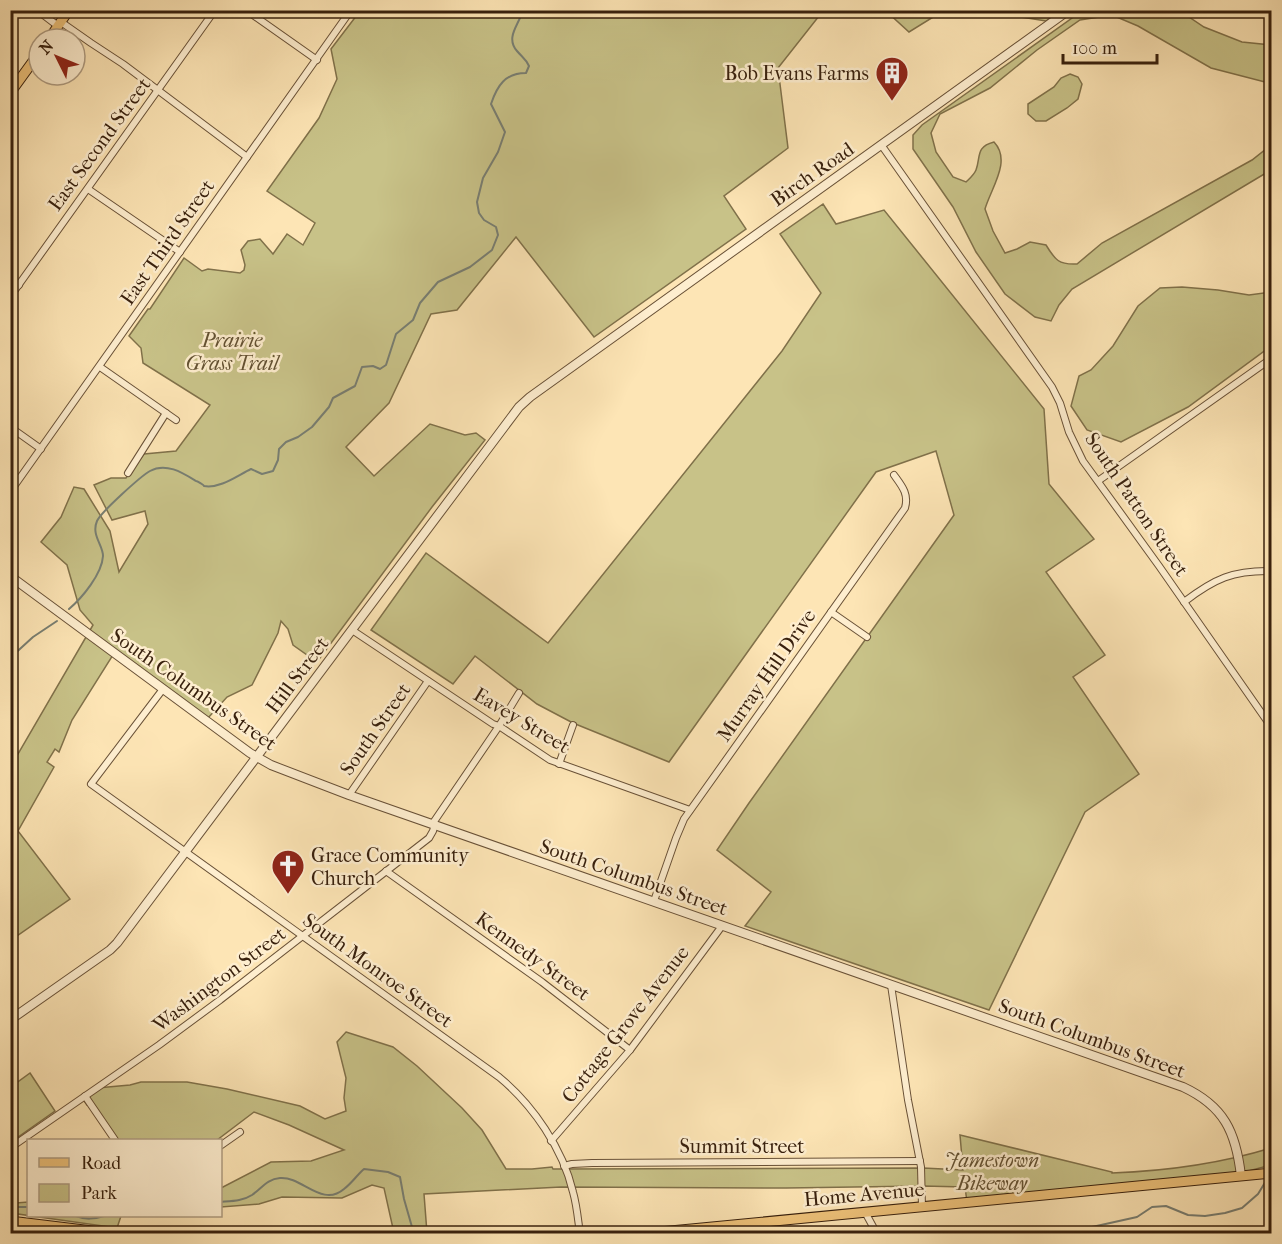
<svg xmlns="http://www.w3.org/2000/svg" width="1282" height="1244" viewBox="0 0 1282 1244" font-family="'IM FELL French Canon',serif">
<rect width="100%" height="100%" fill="#fde5b5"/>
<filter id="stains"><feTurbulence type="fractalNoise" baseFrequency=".00333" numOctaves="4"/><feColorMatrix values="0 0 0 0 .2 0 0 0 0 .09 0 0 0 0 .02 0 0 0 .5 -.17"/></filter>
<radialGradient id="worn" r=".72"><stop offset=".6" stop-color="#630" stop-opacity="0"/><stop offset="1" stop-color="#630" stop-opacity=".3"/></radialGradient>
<g fill="#c8c288" stroke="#80714a" stroke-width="1.5">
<path d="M360 11H823L778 68 788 148 724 196 746 229 594 337 516 237 457 310 431 314 389 403 346 447 374 476 430 424 465 435 476 433 485 440 432 507 317 662 293 645 288 629 281 621 278 633 252 685 227 697 208 718 116 650 72 720 59 752 55 749 47 762 54 767 18 831 70 899 11 940V766L93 625 80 610 67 565 41 542 61 517 74 487 84 489 110 531 119 572 148 524 145 511 112 520 94 485 111 478H126L144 454 176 451 210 405 143 363 141 348 129 336 148 309H150L184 258 202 271 208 269 240 273 244 270 245 265 241 250 248 241 260 239 273 254 287 234 303 245 315 223 267 191 319 118 337 79 331 49Z"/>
<path d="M886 11H943L909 32Z"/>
<path d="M984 11 1059 10V11L1046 21Z"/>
<path d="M1082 11H1180L1204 27 1242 42 1271 45V82H1265L1211 68 1138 26 1112 15 1080 20 1037 50 990 88 940 114 931 133 936 152 953 177 966 182C969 179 974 175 976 170 981 157 975 147 994 142 1012 161 991 188 985 209L993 231 1005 253 1017 249 1030 242 1046 245C1055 260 1059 265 1077 264L1102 243 1252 160 1271 145V170L1072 289 1059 305 1051 321 1035 317 1005 294 976 252 953 207 913 149V135L922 125Z"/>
<path d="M1070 74 1078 77 1082 84 1078 99 1067 108 1046 121H1036L1028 114V104L1054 87 1061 78Z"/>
<path d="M823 204 836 224 884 210 1044 409 1049 484 1094 539 1046 572 1105 655 1073 677 1139 774 1085 812 989 1010 745 926 771 892 717 850 749 803 954 515 936 451 876 472 669 762 573 723 537 704 475 656 453 684 371 630 426 553 548 643 782 351 821 293 780 234Z"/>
<path d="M1182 287 1218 290 1249 295 1271 292V346L1188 407 1121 442 1087 430 1071 406 1079 376 1091 370 1113 346 1138 306 1160 288Z"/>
<path d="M346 1032 393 1047 417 1066 462 1108 482 1130 506 1169H532L552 1167 553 1169 923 1168 963 1170 960 1135 1112 1172V1173C1166 1171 1219 1164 1271 1148V1165L1241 1173 967 1202 965 1187 923 1186 786 1188 561 1187 424 1194 427 1233H394L384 1188 372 1185 342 1198 282 1197 259 1204 221 1207V1188L271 1162 311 1161 344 1150 289 1125 254 1112 217 1140H118L92 1103 87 1105 82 1098 97 1088 130 1085 141 1082H187L227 1089 300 1106 325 1119 346 1111 344 1098 346 1078 337 1042Z"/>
<path d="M30 1073 55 1111 11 1142V1087Z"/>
<path d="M10 1200 16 1203 28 1202V1216H121L117 1228 11 1213Z"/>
</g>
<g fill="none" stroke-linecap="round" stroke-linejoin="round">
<g stroke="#787e72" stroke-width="2">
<path d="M69 609C82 598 102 574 103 556 103 545 91 535 97 521 101 512 141 476 150 471 166 462 183 473 196 481 197 481 204 485 204 486 220 489 238 475 251 469L262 474 273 471 278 460 279 449 286 442 298 437 312 427 329 407 333 398 355 386 362 367 373 366 380 369 386 365 396 334 413 320 420 303 438 282 470 267 492 250 498 235 496 227 484 220 479 213 477 202 483 178 498 152 505 132 491 104C497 86 505 73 526 73L529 66C526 59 522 57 517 51 505 37 519 25 523 10"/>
<path d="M10 658 33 637 57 621"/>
<path d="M220 1202C231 1201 243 1201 252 1195 262 1188 267 1179 280 1178 302 1176 322 1208 344 1189 352 1183 357 1175 364 1169L388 1172 400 1177 404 1199 414 1234"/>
<path d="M10 1207H28"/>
<path d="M76 1216C86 1220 94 1219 104 1216"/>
<path d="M1039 1234 1049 1231 1092 1227 1137 1217 1152 1207 1166 1206 1188 1215 1205 1216 1225 1213 1242 1208 1258 1194 1269 1176"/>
</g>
<g stroke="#695137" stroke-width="8">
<g id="minor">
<path d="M37 10 58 26"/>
<path d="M246 10 317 60"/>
<path d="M61 22 91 43 123 64 247 157"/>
<path d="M882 146 1052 387 1060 403 1069 432 1083 461 1159 566 1272 728"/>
<path d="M88 189 180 252"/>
<path d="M10 279 19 285"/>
<path d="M10 297 215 10"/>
<path d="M100 367 176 420"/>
<path d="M10 427 41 449"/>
<path d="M128 473 166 413"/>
<path d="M1098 481 1272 358"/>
<path d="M10 492 351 10"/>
<path d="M1184 602C1214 579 1233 570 1272 571"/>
<path d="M831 612 867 637"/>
<path d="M352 630 493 724 499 726 550 760 690 810"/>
<path d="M163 689 91 784 499 1077C533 1105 563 1149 573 1192 577 1206 578 1220 580 1234"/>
<path d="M559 764 573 725"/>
<path d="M349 795 428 681"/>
<path d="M433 823 499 726 519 693"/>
<path d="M386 871 542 982 630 1050"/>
<path d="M654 901 676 838 684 819 905 508C909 494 902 486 894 475"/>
<path d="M891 985 908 1100 921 1167 922 1207"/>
<path d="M85 1096 115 1140"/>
<path d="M551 1141 630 1050 722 926"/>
<path d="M220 1146 240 1132"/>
<path d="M10 1148 159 1045 220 1000 429 838 433 831 435 824"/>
<path d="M564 1166 572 1164 592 1163 920 1161"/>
<path d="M865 1212 877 1234"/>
</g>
</g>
<g stroke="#695137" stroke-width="10">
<g id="tertiary">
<path d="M10 576 250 753 271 765 349 795 1183 1087C1224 1106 1236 1132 1241 1176"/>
<path d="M10 1020 110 950 117 943 519 407 530 397C709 268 889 140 1069 10"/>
</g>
</g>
<g stroke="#38200d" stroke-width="11">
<g id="primary">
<path d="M49 39 69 10"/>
<path d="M10 93 39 53"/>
<path d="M10 1221 117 1234"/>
<path d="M639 1234 1272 1173"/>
</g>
</g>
<use href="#minor" stroke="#feeecf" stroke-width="6"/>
<use href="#tertiary" stroke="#feeecf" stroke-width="8"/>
<use href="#primary" stroke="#eec27a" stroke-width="9"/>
</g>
<defs>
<g id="building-pin" transform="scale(1.725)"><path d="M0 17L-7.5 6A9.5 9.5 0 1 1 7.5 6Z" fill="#8f2418" stroke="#feeecf"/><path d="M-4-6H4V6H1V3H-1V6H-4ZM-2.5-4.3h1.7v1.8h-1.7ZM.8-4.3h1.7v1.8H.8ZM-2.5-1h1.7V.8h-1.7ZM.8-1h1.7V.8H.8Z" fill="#fff"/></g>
<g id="church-pin" transform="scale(1.725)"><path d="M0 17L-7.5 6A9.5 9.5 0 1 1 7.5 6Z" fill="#8f2418" stroke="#feeecf"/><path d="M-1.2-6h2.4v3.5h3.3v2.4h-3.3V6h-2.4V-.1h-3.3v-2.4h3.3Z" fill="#fff"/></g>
</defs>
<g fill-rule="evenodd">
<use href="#building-pin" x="892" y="73"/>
<use href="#church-pin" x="288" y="866"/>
</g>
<g text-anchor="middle" stroke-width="5" stroke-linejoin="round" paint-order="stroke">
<g font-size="20" fill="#38200d" stroke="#feeecf" text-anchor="end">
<text x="869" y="80">Bob Evans Farms</text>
<text x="311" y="862" text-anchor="start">Grace Community<tspan x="311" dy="23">Church</tspan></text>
</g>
<g font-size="20" fill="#38200d" stroke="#feeecf">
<text transform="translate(99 144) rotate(-54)" y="7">East Second Street</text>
<text transform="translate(812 174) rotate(-35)" y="7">Birch Road</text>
<text transform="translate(167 242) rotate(-55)" y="7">East Third Street</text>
<text transform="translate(1137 504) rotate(56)" y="7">South Patton Street</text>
<text transform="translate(297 675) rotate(-53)" y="7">Hill Street</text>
<text transform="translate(766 675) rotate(-55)" y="7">Murray Hill Drive</text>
<text transform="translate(194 689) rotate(35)" y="7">South Columbus Street</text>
<text transform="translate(522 720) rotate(31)" y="7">Eavey Street</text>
<text transform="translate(375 729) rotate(-55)" y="7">South Street</text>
<text transform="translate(634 877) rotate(19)" y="7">South Columbus Street</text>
<text transform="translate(533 956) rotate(36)" y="7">Kennedy Street</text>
<text transform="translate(378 970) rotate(36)" y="7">South Monroe Street</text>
<text transform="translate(219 979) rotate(-37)" y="7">Washington Street</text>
<text transform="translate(625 1024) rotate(-52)" y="7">Cottage Grove Avenue</text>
<text transform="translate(1092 1038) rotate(20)" y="7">South Columbus Street</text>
<text x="742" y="1153">Summit Street</text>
<text transform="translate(864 1194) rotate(-5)" y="7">Home Avenue</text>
</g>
<g font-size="20" font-style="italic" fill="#635132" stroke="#feeecf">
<text x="232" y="347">Prairie<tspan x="232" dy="23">Grass Trail</tspan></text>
<text x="992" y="1167">Jamestown<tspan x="992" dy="23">Bikeway</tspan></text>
</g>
</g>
<rect width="1282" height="1244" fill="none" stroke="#fde5b5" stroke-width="36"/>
<rect x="12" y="12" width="1258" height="1220" fill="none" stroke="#38200d" stroke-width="3"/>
<rect x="18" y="18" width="1246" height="1208" fill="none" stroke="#38200d" stroke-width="1.5"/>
<rect x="27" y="1139" width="195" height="78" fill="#feeecf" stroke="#af9c81" stroke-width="1.5"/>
<rect x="39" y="1158" width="30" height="9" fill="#eec27a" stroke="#af9c81" stroke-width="1.5"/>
<text x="81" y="1169" font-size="18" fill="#38200d">Road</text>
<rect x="39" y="1184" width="30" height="18" fill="#c8c288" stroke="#af9c81" stroke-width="1.5"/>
<text x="81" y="1199" font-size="18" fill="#38200d">Park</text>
<g transform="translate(57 57) rotate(313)"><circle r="28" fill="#feeecf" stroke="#af9c81" stroke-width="1.5"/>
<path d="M0-4.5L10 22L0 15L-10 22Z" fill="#8f2418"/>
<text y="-9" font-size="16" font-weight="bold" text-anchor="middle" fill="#38200d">N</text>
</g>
<path d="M1063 54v9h94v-9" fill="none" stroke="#38200d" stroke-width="3"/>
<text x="1072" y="54" font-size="18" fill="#38200d" stroke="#feeecf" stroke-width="4.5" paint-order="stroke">100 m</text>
<rect width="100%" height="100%" filter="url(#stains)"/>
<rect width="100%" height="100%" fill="url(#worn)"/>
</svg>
